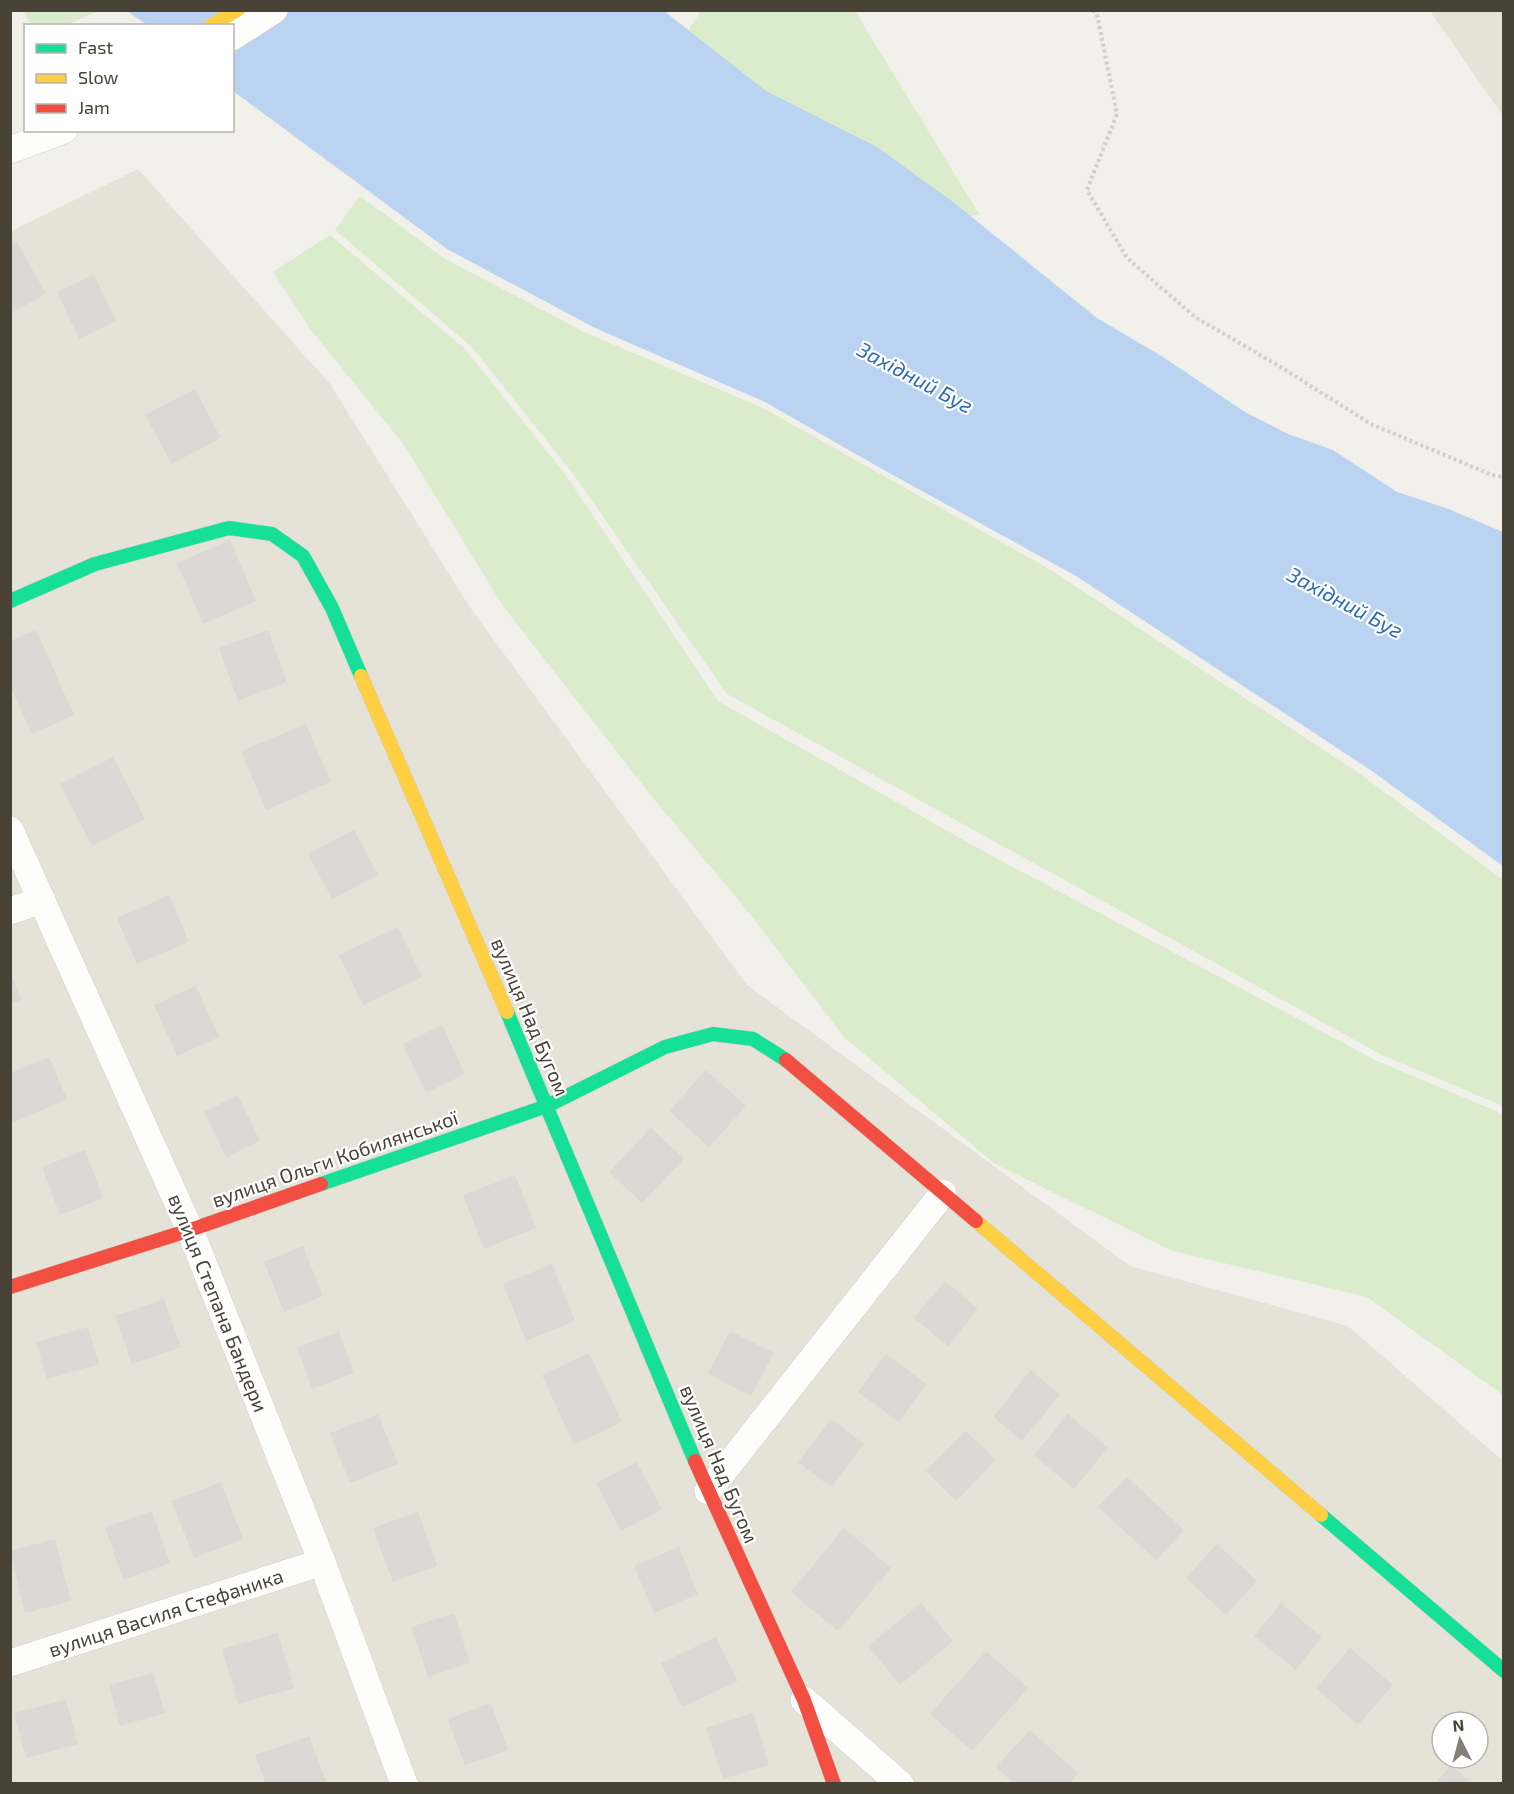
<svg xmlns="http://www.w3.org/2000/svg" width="1514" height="1794" viewBox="0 0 1514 1794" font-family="'Exo 2',sans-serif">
<rect width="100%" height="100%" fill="#f1f0eb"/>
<g fill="#e5e3d8" fill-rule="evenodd">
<path d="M1430 11H1503V116Z"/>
<path d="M138 169 330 384 469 606 747 985 1130 1266 1348 1326 1503 1461V1783L11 1784V231ZM1442 1722H1478V1758H1442Z"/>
</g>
<g fill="#daeccb">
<path d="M23 11H99L66 25H31Z"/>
<path d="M701 11H855L979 214 930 229 678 46Z"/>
<path d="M360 196 442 257 584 332 765 409 1051 570 1360 774 1503 880V1106L1382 1055 727 694 574 475 472 347 335 230Z"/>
<path d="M330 235 466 350 565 474 718 701 983 851 1375 1060 1503 1114V1395L1367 1297 1173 1251 995 1164 844 1037 750 914 649 793 503 606 404 445 311 330 273 272Z"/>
</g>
<path fill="#bad3f0" d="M127 11H664L766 91 877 147 953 202 1097 318 1163 357 1245 412 1288 434 1333 450 1397 492 1446 508 1503 532V866L1372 771 1076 576 882 469 765 402 595 328 447 249 233 91 232 26 147 25Z"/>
<g fill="#dbd9d3">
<path d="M17 242 46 294 13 312 10 309V245Z"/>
<path d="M94 275 116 321 79 339 57 292Z"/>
<path d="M195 389 221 438 172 464 145 415Z"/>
<path d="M230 540 256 601 203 624 177 563Z"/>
<path d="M36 630 74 715 32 734 10 686V641Z"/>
<path d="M268 630 287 682 238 701 219 648Z"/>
<path d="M306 724 331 782 266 810 241 751Z"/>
<path d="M113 757 145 819 92 846 60 784Z"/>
<path d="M354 830 378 875 332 899 308 854Z"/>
<path d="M169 895 189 942 137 964 117 918Z"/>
<path d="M398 927 422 977 363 1005 339 955Z"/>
<path d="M10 970 21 1000 10 1004Z"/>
<path d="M196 986 219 1037 177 1056 154 1005Z"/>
<path d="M442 1025 465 1074 426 1093 403 1044Z"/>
<path d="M49 1057 67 1099 10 1124V1073Z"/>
<path d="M706 1070 746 1106 709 1147 669 1111Z"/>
<path d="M238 1095 260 1141 226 1157 204 1112Z"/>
<path d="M651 1128 684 1159 642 1203 609 1172Z"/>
<path d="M85 1150 103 1198 60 1215 42 1167Z"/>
<path d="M515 1175 536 1228 484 1249 463 1195Z"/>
<path d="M303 1246 323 1296 284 1312 264 1262Z"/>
<path d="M552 1264 575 1321 526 1341 503 1284Z"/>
<path d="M945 1281 978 1309 948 1346 914 1318Z"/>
<path d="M164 1299 181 1347 132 1364 115 1316Z"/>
<path d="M88 1327 99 1364 47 1379 36 1342Z"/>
<path d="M730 1331 774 1353 751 1396 708 1374Z"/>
<path d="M339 1332 354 1373 312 1389 297 1347Z"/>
<path d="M589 1353 622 1422 574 1445 542 1375Z"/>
<path d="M886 1354 927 1384 899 1422 858 1392Z"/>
<path d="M1031 1370 1060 1395 1022 1441 993 1417Z"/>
<path d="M378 1414 398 1464 350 1483 330 1433Z"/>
<path d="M1068 1414 1108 1448 1074 1489 1034 1455Z"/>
<path d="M831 1419 864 1444 831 1487 798 1462Z"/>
<path d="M966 1431 996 1460 956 1501 926 1471Z"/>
<path d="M637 1462 662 1510 621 1531 596 1483Z"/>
<path d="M1127 1477 1184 1530 1156 1560 1098 1507Z"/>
<path d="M221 1482 243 1539 194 1558 172 1501Z"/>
<path d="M152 1511 170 1563 123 1580 105 1527Z"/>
<path d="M418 1512 437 1566 393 1582 373 1528Z"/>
<path d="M844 1528 891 1568 838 1631 791 1592Z"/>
<path d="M55 1539 71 1601 25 1613 10 1551Z"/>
<path d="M1217 1544 1257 1581 1226 1615 1186 1578Z"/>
<path d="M679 1547 698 1594 654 1613 634 1566Z"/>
<path d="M921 1603 953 1641 900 1685 868 1646Z"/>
<path d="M1281 1603 1322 1637 1296 1670 1254 1636Z"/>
<path d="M454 1613 470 1663 428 1677 411 1627Z"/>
<path d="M278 1633 294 1688 238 1704 222 1649Z"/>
<path d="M716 1637 738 1681 682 1707 661 1663Z"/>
<path d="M1350 1648 1393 1685 1358 1725 1316 1688Z"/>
<path d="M986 1651 1028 1688 972 1751 930 1714Z"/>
<path d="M153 1673 165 1713 120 1726 109 1685Z"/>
<path d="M66 1700 78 1744 26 1758 14 1713Z"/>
<path d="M491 1703 508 1750 465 1765 448 1719Z"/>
<path d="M753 1713 769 1765 723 1779 706 1728Z"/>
<path d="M1030 1730 1078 1773 1069 1784H1014L996 1767Z"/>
<path d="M309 1736 327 1784H266L255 1755Z"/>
<path d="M1451 1765 1472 1784H1435Z"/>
</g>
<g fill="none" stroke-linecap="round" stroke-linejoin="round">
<g stroke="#cfcec8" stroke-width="28">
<g id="street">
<path d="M232 37 274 10"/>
<path d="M10 150 64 130"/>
<path d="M10 830 190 1230 322 1562 404 1784"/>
<path d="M10 911 42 900"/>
<path d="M708 1491 943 1193"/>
<path d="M10 1663 322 1562"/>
<path d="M804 1700 900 1784"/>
</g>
</g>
<g stroke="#d1cec2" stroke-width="15">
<g id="fast">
<path d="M10 601 95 564 229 528 272 534 303 556 332 608 361 676"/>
<path d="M507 1012 695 1461"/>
<path d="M321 1184 547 1106 665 1047 713 1034 753 1039 786 1060"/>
<path d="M1321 1515 1504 1671"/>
</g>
</g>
<g stroke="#d1cec2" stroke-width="15">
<g id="slow">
<path d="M211 26 237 10"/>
<path d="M361 676 507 1012"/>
<path d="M976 1221 1321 1515"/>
</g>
</g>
<g stroke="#d1cec2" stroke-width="15">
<g id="jam">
<path d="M786 1060 976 1221"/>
<path d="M10 1287 190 1230 321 1184"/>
<path d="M695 1461 804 1700 834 1784"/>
</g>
</g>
<path stroke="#d2cfcb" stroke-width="4" stroke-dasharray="3 3" stroke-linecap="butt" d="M1093 10 1097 14 1117 114 1087 190 1127 258 1195 317 1279 366 1371 424 1492 475 1504 477"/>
<use href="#street" stroke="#fdfdfc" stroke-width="27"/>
<use href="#fast" stroke="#16e098" stroke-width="14"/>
<use href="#slow" stroke="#ffcf43" stroke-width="14"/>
<use href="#jam" stroke="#f24e42" stroke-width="14"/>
</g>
<g text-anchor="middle" stroke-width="4.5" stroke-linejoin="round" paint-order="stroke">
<g font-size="20" fill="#484336" stroke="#fff">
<text transform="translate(530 1017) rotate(67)" y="7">вулиця Над Бугом</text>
<text transform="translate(335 1159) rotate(-19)" y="7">вулиця Ольги Кобилянської</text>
<text transform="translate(218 1303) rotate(68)" y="7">вулиця Степана Бандери</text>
<text transform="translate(719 1464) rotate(67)" y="7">вулиця Над Бугом</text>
<text transform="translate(166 1613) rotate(-18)" y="7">вулиця Василя Стефаника</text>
</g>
<g font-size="21" font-style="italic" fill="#2c6ab6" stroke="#fff">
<text transform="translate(915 378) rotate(28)" y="7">Західний Буг</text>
<text transform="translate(1345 603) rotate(28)" y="7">Західний Буг</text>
</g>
</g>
<rect width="1514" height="1794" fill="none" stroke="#484336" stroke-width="24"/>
<rect x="24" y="24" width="210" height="108" fill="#ffffff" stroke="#b6b4af" stroke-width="1.5"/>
<rect x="36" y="44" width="30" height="9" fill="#16e098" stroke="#b6b4af" stroke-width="1.5"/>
<text x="78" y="54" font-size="18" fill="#484336">Fast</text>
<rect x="36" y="74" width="30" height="9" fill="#ffcf43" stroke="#b6b4af" stroke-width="1.5"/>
<text x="78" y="84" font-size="18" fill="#484336">Slow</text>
<rect x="36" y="104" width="30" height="9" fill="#f24e42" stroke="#b6b4af" stroke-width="1.5"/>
<text x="78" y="114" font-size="18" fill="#484336">Jam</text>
<g transform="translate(1460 1740) rotate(354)"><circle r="28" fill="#ffffff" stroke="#b6b4af" stroke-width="1.5"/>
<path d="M0-4.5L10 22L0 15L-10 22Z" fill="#838075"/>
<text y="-9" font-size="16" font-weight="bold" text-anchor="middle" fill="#484336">N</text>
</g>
</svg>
